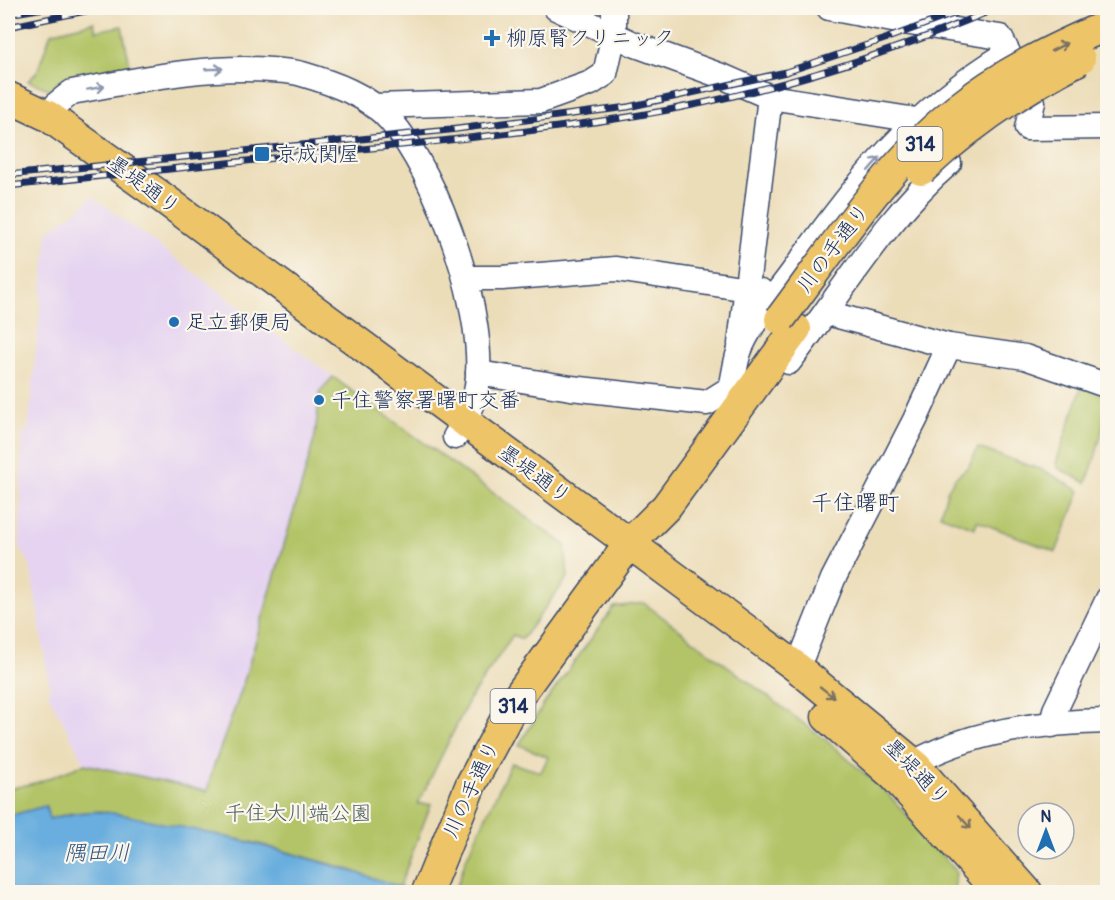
<svg xmlns="http://www.w3.org/2000/svg" width="1115" height="900" viewBox="0 0 1115 900" font-family="Pangolin,'Klee One',sans-serif">
<rect width="100%" height="100%" fill="#fbf7ec"/>
<filter id="ink" filterUnits="userSpaceOnUse"><feTurbulence type="fractalNoise" baseFrequency=".0167" numOctaves="2"/><feDisplacementMap in="SourceGraphic" scale="12" xChannelSelector="R" yChannelSelector="G"/><feConvolveMatrix kernelMatrix="1 2 1 2 8 2 1 2 1" color-interpolation-filters="sRGB"/></filter>
<filter id="wash" filterUnits="userSpaceOnUse"><feTurbulence type="fractalNoise" baseFrequency=".008" numOctaves="4" result="noise"/><feDisplacementMap in="SourceGraphic" scale="24" xChannelSelector="R" yChannelSelector="G"/><feGaussianBlur stdDeviation="1.35" result="paint"/><feColorMatrix in="noise" values="0 0 0 0 0 0 0 0 0 0 0 0 0 0 0 0 0 1.4 0 .05"/><feComposite in="paint" operator="in"/></filter>
<g filter="url(#wash)">
<rect width="100%" height="100%" fill="#ecddb9"/>
<path fill="#e5d3f1" d="M92 196 333 377 320 391 315 436 303 480 241 691 212 770 207 791 85 764 48 693 50 689 30 564 20 547 22 432 28 431 48 231 80 208Z"/>
<g fill="#b3c467" stroke="#677a62" stroke-width="1.5">
<path d="M94 22 96 31 122 26 130 67 58 82 51 90 28 81 37 72 51 33Z"/>
<path d="M333 377 565 545 568 577 522 639 513 635 469 700 418 804H431L399 888 345 868 256 843 101 811 71 813 49 819 45 806 8 816V789L39 782 85 764 207 791 212 771 241 691 303 480 315 436 320 391Z"/>
<path d="M1083 383 1107 392C1107 417 1096 459 1086 483L1058 468 1056 463Z"/>
<path d="M978 448 1045 471 1080 491 1056 552 977 521 975 528 940 515 948 489 955 478 968 467Z"/>
<path d="M644 603 827 741 889 795 956 871 954 892H455L466 859 511 763 541 772 548 757 519 745 544 704 614 607Z"/>
</g>
<path fill="#69aede" stroke="#426e9e" stroke-width="1.5" d="M46 806 49 819C66 815 82 811 99 812 121 812 145 820 167 824 252 841 334 864 415 892H8V816Z"/>
</g>
<g filter="url(#ink)">
<g fill="none" stroke-linecap="round" stroke-linejoin="round">
<g stroke="#3a496c" stroke-width="27">
<g id="minor">
<path d="M556 8 636 45 724 77 770 97 740 344"/>
<path d="M829 8 903 22 1000 37 1033 102 1027 128 1108 127"/>
<path d="M770 97 916 120"/>
<path d="M374 106 541 101 591 83 605 74 614 34V8"/>
<path d="M48 116 58 103 72 92C138 80 203 65 271 70 281 71 292 71 302 74 333 83 368 95 390 120 438 174 490 319 476 392 472 409 465 423 455 437"/>
<path d="M466 278H502L616 269 761 291"/>
<path d="M827 313 949 346 1025 357 1108 386"/>
<path d="M789 362C840 296 885 218 949 163"/>
<path d="M478 373 571 388 707 403 731 388C734 377 735 364 739 352 750 322 777 295 795 269 858 180 914 110 1008 53"/>
<path d="M795 666 803 654 833 579 915 420 949 346"/>
<path d="M1052 725 1055 710 1108 599"/>
<path d="M900 772C957 732 1040 722 1108 721"/>
</g>
</g>
<g stroke="#3a496c" stroke-width="33">
<g id="major">
<path d="M8 97 48 116 163 198 795 666 913 763 1027 892"/>
<path d="M827 717 894 776 998 892"/>
<path d="M427 892 471 784 517 698 629 544 666 507 796 329"/>
</g>
</g>
<use href="#minor" stroke="#fff" stroke-width="24"/>
<use href="#major" stroke="#eec469" stroke-width="30"/>
<g stroke="#1b2f5e" stroke-width="7">
<g id="rail">
<path d="M8 14 45 8"/>
<path d="M8 27 100 8"/>
<path d="M8 175 449 130 628 107 786 72 882 40 970 8"/>
<path d="M8 186C119 174 230 163 341 151 437 142 532 132 628 117 754 97 880 58 997 8"/>
</g>
</g>
<use href="#rail" stroke="#fbf7ec" stroke-width="4.5" stroke-dasharray="14" stroke-linecap="butt"/>
<g stroke="#3a496c" stroke-width="33" stroke-linecap="butt">
<g id="major-bridge">
<path d="M921 170C969 125 1022 89 1080 59"/>
<path d="M780 319C835 246 885 167 956 110 1002 73 1054 48 1108 25"/>
</g>
</g>
<use href="#major-bridge" stroke="#eec469" stroke-width="30"/>
</g>
<defs><path id="oneway-shaft" d="M-6 0H5M1.5-3L5.5 0L1.5 3" fill="none" stroke-width="1.6" stroke-linecap="round" stroke-linejoin="round" transform="scale(1.5)"/></defs>
<g stroke="#7a7263">
<use href="#oneway-shaft" transform="translate(1059 47) rotate(-27)"/>
<use href="#oneway-shaft" transform="translate(827 692) rotate(38)"/>
<use href="#oneway-shaft" transform="translate(965 822) rotate(48)"/>
</g>
<g stroke="#8d97ae">
<use href="#oneway-shaft" transform="translate(214 69) rotate(-2)"/>
<use href="#oneway-shaft" transform="translate(96 88) rotate(-10)"/>
<use href="#oneway-shaft" transform="translate(874 164) rotate(-49)"/>
</g>
</g>
<g fill="#1f6fb2" stroke="#fbf7ec" stroke-width="2">
<path d="M489 29h6v6h6v6h-6v6h-6v-6h-6v-6h6z"/>
<rect x="254" y="146" width="16" height="16" rx="3"/>
<circle cx="174" cy="322" r="6"/>
<circle cx="319" cy="400" r="6"/>
</g>
<g text-anchor="middle" stroke-width="4.5" stroke-linejoin="round" paint-order="stroke">
<g fill="#fbf7ec" stroke="#5e6b89" stroke-width="1.5">
<rect x="897.5" y="127" width="45" height="34" rx="4.5"/>
<rect x="490.5" y="689" width="45" height="34" rx="4.5"/>
</g>
<g font-size="20" font-weight="bold" fill="#1b2f5e">
<text x="920" y="151">314</text>
<text x="513" y="713">314</text>
</g>
<g font-size="21" fill="#1b2f5e" stroke="#fbf7ec" text-anchor="start">
<text x="506" y="45">柳原腎クリニック</text>
<text x="276" y="161">京成関屋</text>
<text x="186" y="329">足立郵便局</text>
<text x="331" y="407">千住警察署曙町交番</text>
</g>
<g font-size="21" fill="#1b2f5e" stroke="#fbf7ec">
<text transform="translate(144 185) rotate(36)" y="7">墨堤通り</text>
<text transform="translate(833 248) rotate(-53)" y="7">川の手通り</text>
<text transform="translate(535 474) rotate(36)" y="7">墨堤通り</text>
<text transform="translate(917 772) rotate(46)" y="7">墨堤通り</text>
<text transform="translate(471 789) rotate(-65)" y="7">川の手通り</text>
</g>
<g font-size="21" fill="#495c61" stroke="#fbf7ec">
<text x="298" y="820">千住大川端公園</text>
</g>
<g font-size="22" fill="#1b2f5e" stroke="#fbf7ec">
<text x="855" y="510">千住曙町</text>
</g>
<g font-size="22" font-style="italic" fill="#325584" stroke="#fbf7ec">
<text x="97" y="860">隅田川</text>
</g>
</g>
<rect width="1115" height="900" fill="none" stroke="#fbf7ec" stroke-width="30"/>
<g transform="translate(1046 831)"><circle r="28" fill="#fbf7ec" stroke="#a1a7b3" stroke-width="1.5"/>
<path d="M0-4.5L10 22L0 15L-10 22Z" fill="#1f6fb2"/>
<text y="-9" font-size="16" font-weight="bold" text-anchor="middle" fill="#1b2f5e">N</text>
</g>
</svg>
